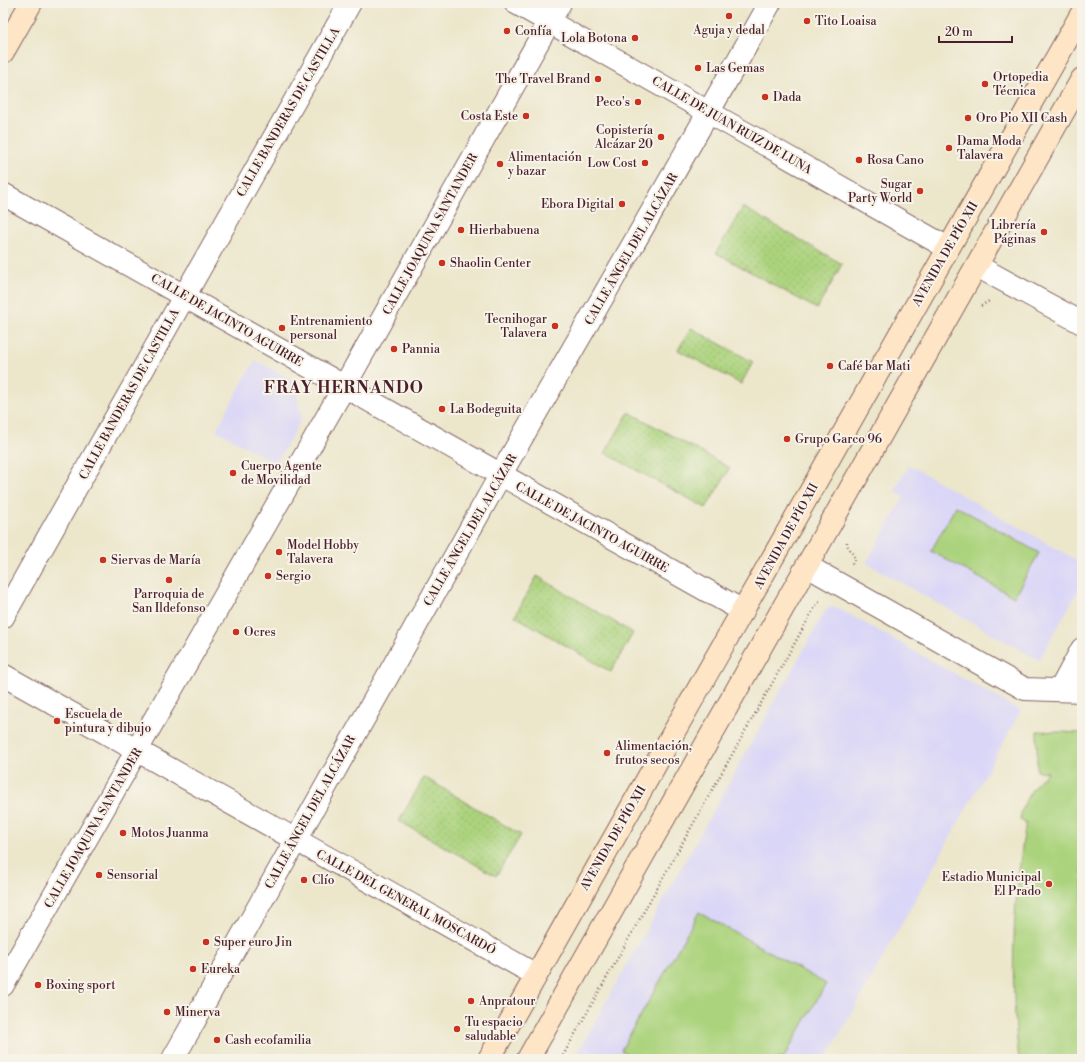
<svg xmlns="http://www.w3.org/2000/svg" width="1085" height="1062" viewBox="0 0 1085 1062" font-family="'Libre Bodoni',serif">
<defs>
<pattern id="grass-dots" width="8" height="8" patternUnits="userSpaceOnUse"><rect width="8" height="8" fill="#abd37d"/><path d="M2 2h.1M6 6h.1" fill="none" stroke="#95b56c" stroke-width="1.8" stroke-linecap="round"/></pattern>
</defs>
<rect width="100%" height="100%" fill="#f7f3e8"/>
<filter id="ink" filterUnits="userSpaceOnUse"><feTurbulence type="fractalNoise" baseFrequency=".025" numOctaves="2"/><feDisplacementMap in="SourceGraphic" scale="8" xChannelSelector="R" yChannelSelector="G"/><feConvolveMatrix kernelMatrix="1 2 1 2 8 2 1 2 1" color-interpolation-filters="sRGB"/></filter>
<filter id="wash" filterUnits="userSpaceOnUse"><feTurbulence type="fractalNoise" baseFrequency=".012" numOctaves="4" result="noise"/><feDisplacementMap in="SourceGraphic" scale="16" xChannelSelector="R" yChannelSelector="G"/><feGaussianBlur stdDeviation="0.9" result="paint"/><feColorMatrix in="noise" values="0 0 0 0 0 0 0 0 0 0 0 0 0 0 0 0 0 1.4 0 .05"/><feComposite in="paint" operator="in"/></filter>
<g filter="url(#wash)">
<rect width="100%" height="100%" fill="#ece6cb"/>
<g fill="#dad6f7">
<path d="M255 360 303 386 297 397 302 418 276 464 216 430Z"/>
<path d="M909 465 1082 563V584L1039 660 866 563 904 497 894 491Z"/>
<path d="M836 607 1021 711 826 1059H574L827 608Z"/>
</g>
<g fill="url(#grass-dots)" stroke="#7a7954">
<path d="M743 207 842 264 817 309 716 253Z"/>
<path d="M691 328 753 362 741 384 678 350Z"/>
<path d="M629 412 730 468 706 508 605 453Z"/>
<path d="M537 576 633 633 611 672 515 616Z"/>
<path d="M424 777 521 835 496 876 399 821Z"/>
</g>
<g fill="#abd37d" stroke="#7a7954">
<path d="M956 506 1039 553 1014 597 931 551Z"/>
<path d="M1037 731 1082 733V1059H1019C1009 979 1013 901 1026 822L1020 820C1023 800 1033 785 1048 772L1037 771Z"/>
<path d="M699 912 826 984 783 1059H637L621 1050Z"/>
</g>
</g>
<g filter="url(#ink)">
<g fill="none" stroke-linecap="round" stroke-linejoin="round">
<g stroke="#836563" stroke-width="24">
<g id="street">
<path d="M516 3 948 248"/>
<path d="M3 194 743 611"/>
<path d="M977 266 1082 323"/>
<path d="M807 566 1025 689 1082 691"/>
<path d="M3 617 350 3"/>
<path d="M3 675 536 975"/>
<path d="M1060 690 1082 649"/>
<path d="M3 985 344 387 560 3"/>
<path d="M173 1059C281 864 391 669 501 474 591 317 682 161 770 3"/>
</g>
</g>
<g stroke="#836563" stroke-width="24">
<g id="secondary">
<path d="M3 52 31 3"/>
<path d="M489 1059C686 710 884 361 1082 13"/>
<path d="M528 1059 1082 79"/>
</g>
</g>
<g stroke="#836563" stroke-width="2.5" stroke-dasharray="1 3" stroke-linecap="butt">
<path d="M981 306 991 300"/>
<path d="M847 542V545L855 558 852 564"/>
<path d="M561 1059 815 607 821 600"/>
</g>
<use href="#street" stroke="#fff" stroke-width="22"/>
<use href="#secondary" stroke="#fee5c5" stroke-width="22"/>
</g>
</g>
<g fill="#c8321e" stroke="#f7f3e8" stroke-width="1.5">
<circle cx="729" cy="16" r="4"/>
<circle cx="807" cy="21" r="4"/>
<circle cx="507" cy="31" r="4"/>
<circle cx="635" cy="38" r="4"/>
<circle cx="698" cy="68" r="4"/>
<circle cx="598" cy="79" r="4"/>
<circle cx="985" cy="84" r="4"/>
<circle cx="765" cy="97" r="4"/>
<circle cx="638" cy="102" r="4"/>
<circle cx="526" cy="116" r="4"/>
<circle cx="968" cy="118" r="4"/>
<circle cx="661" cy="137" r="4"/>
<circle cx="949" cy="148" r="4"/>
<circle cx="859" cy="160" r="4"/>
<circle cx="645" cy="163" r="4"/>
<circle cx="500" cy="164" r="4"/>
<circle cx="920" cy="191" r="4"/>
<circle cx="622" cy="204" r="4"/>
<circle cx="461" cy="230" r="4"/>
<circle cx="1044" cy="232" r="4"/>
<circle cx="442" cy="263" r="4"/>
<circle cx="555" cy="326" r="4"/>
<circle cx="282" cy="328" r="4"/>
<circle cx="394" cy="349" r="4"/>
<circle cx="830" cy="366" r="4"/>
<circle cx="442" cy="409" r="4"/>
<circle cx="787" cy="439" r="4"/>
<circle cx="233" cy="473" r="4"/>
<circle cx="279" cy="552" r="4"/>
<circle cx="103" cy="560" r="4"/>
<circle cx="268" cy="576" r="4"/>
<circle cx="169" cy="580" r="4"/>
<circle cx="236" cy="632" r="4"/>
<circle cx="57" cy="721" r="4"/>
<circle cx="607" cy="753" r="4"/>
<circle cx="123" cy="833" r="4"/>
<circle cx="99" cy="875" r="4"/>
<circle cx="304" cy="880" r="4"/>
<circle cx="1049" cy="884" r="4"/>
<circle cx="206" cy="942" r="4"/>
<circle cx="193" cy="969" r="4"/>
<circle cx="38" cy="985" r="4"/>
<circle cx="471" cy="1001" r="4"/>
<circle cx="167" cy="1012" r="4"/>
<circle cx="457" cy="1029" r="4"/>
<circle cx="217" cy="1040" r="4"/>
</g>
<g text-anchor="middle" stroke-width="4" stroke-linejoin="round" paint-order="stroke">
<g font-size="12" fill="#4a1f2b" stroke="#f7f3e8" text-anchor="start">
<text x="815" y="25">Tito Loaisa</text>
<text x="729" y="34" text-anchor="middle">Aguja y dedal</text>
<text x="515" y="35">Confía</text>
<text x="627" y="42" text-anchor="end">Lola Botona</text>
<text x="706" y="72">Las Gemas</text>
<text x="993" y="81">Ortopedia<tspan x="993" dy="14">Técnica</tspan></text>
<text x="590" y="83" text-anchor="end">The Travel Brand</text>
<text x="773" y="101">Dada</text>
<text x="630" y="106" text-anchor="end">Peco's</text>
<text x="518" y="120" text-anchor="end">Costa Este</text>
<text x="976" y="122">Oro Pio XII Cash</text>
<text x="653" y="134" text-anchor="end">Copistería<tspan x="653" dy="14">Alcázar 20</tspan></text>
<text x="957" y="145">Dama Moda<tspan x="957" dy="14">Talavera</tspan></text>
<text x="508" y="161">Alimentación<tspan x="508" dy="14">y bazar</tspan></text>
<text x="867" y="164">Rosa Cano</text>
<text x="637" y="167" text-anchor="end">Low Cost</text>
<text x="912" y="188" text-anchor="end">Sugar<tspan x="912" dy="14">Party World</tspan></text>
<text x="614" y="208" text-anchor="end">Ebora Digital</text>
<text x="1036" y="229" text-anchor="end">Librería<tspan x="1036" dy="14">Páginas</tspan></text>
<text x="469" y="234">Hierbabuena</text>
<text x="450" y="267">Shaolin Center</text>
<text x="547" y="323" text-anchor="end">Tecnihogar<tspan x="547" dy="14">Talavera</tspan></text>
<text x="290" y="325">Entrenamiento<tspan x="290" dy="14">personal</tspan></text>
<text x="402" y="353">Pannia</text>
<text x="838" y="370">Café bar Mati</text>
<text x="450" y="413">La Bodeguita</text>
<text x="795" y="443">Grupo Garco 96</text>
<text x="241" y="470">Cuerpo Agente<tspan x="241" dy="14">de Movilidad</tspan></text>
<text x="287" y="549">Model Hobby<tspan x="287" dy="14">Talavera</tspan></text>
<text x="111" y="564">Siervas de María</text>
<text x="276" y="580">Sergio</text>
<text x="169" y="598" text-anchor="middle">Parroquia de<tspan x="169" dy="14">San Ildefonso</tspan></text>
<text x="244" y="636">Ocres</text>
<text x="65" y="718">Escuela de<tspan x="65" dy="14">pintura y dibujo</tspan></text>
<text x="615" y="750">Alimentación,<tspan x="615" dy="14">frutos secos</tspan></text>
<text x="131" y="837">Motos Juanma</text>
<text x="107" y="879">Sensorial</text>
<text x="1041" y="881" text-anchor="end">Estadio Municipal<tspan x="1041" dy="14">El Prado</tspan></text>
<text x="312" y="884">Clío</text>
<text x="214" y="946">Super euro Jin</text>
<text x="201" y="973">Eureka</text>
<text x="46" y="989">Boxing sport</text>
<text x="479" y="1005">Anpratour</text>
<text x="175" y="1016">Minerva</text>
<text x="465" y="1026">Tu espacio<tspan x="465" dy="14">saludable</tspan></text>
<text x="225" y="1044">Cash ecofamilia</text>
</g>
<g font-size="12" fill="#4a1f2b" stroke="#f7f3e8">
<text transform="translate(288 112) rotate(-60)" y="4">CALLE BANDERAS DE CASTILLA</text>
<text transform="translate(732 125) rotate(30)" y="4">CALLE DE JUAN RUIZ DE LUNA</text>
<text transform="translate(430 234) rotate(-61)" y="4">CALLE JOAQUINA SANTANDER</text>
<text transform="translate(631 249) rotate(-60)" y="4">CALLE ÁNGEL DEL ALCÁZAR</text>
<text transform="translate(945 254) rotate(-60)" y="4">AVENIDA DE PÍO XII</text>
<text transform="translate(227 320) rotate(30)" y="4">CALLE DE JACINTO AGUIRRE</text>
<text transform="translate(129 394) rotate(-61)" y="4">CALLE BANDERAS DE CASTILLA</text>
<text transform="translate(592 527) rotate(29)" y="4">CALLE DE JACINTO AGUIRRE</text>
<text transform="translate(470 530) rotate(-60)" y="4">CALLE ÁNGEL DEL ALCÁZAR</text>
<text transform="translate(786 536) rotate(-61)" y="4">AVENIDA DE PÍO XII</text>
<text transform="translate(310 812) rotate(-61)" y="4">CALLE ÁNGEL DEL ALCÁZAR</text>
<text transform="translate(93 828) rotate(-60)" y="4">CALLE JOAQUINA SANTANDER</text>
<text transform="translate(613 838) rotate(-60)" y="4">AVENIDA DE PÍO XII</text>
<text transform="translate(406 902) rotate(29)" y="4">CALLE DEL GENERAL MOSCARDÓ</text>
</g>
<g font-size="16" font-weight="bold" letter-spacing="1" fill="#4a1f2b" stroke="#f7f3e8">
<text x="344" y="393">FRAY HERNANDO</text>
</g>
</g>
<rect width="1085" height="1062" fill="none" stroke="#f7f3e8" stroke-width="16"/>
<path d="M939 36v6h73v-6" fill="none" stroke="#4a1f2b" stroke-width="2"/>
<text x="945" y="36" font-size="12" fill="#4a1f2b" stroke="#f7f3e8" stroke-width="3" paint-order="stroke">20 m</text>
</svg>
